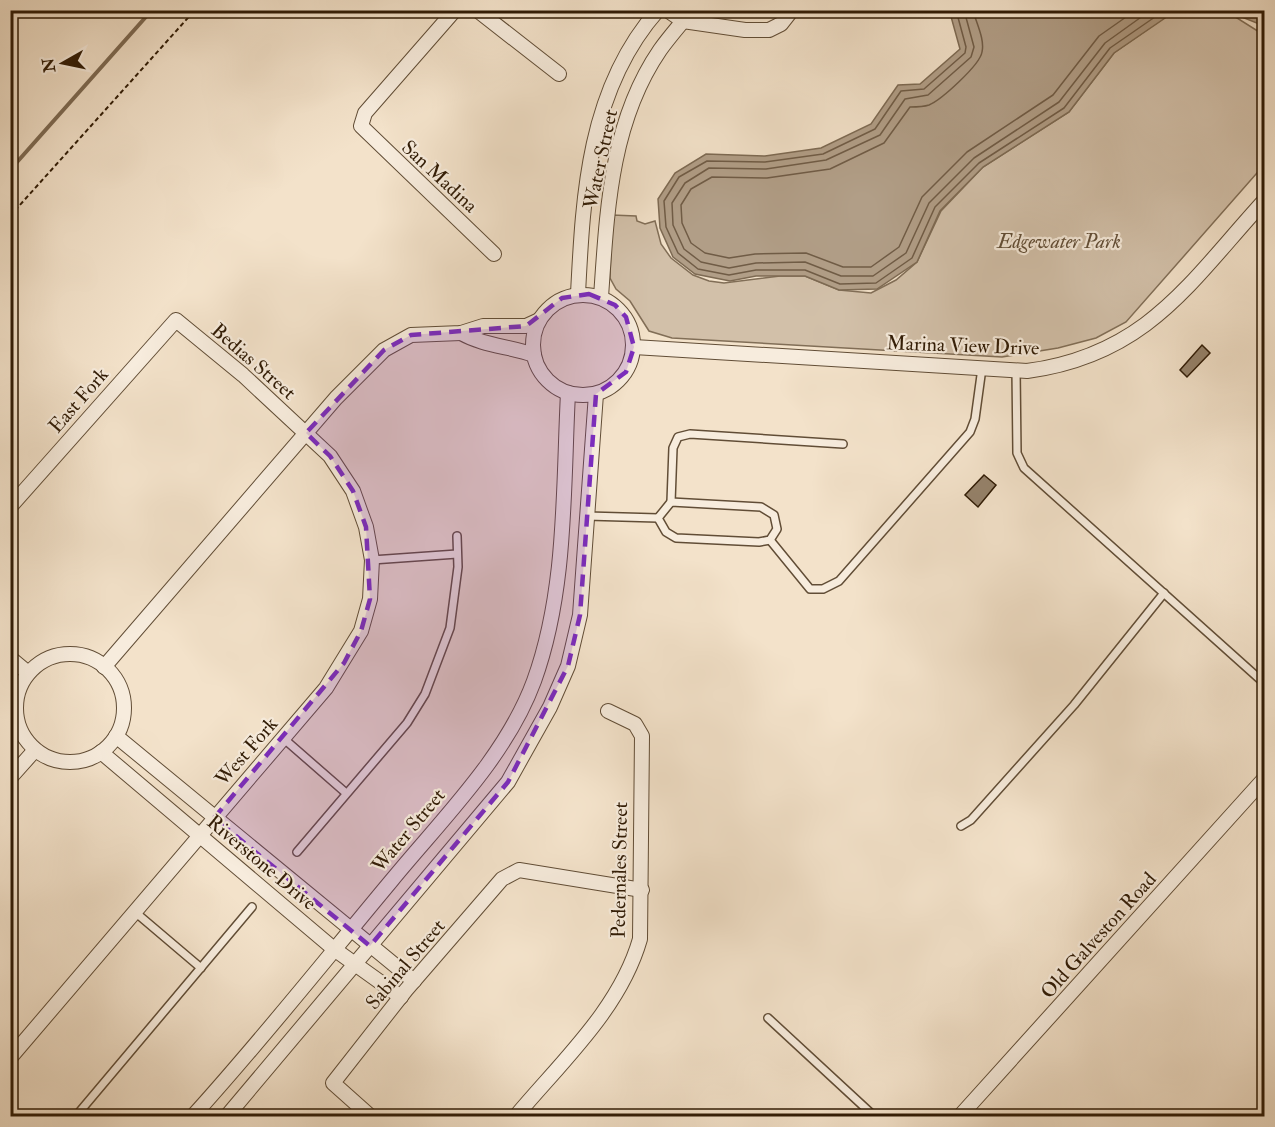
<svg xmlns="http://www.w3.org/2000/svg" width="1275" height="1127" viewBox="0 0 1275 1127" font-family="'IM FELL Double Pica',serif">
<rect width="100%" height="100%" fill="#f3e2ca"/>
<filter id="stains"><feTurbulence type="fractalNoise" baseFrequency=".00333" numOctaves="4"/><feColorMatrix values="0 0 0 0 .2 0 0 0 0 .09 0 0 0 0 .02 0 0 0 .5 -.17"/></filter>
<radialGradient id="worn" r=".72"><stop offset=".6" stop-color="#630" stop-opacity="0"/><stop offset="1" stop-color="#630" stop-opacity=".3"/></radialGradient>
<path fill="#d2c0a9" stroke="#816e57" stroke-width="1.5" d="M1174 11H1226L1264 35V165L1126 322 1096 338 1058 348 1002 357 672 338 649 331 630 301 616 289 610 278 612 215 636 216 637 221 645 224 655 221 661 244 671 258 693 275 709 281 724 283 780 276H805L839 290 871 293 896 280 917 262 941 211 983 167 1069 112 1114 53Z"/>
<g fill="#b19e87" stroke="#7d6a53" stroke-width="1.5">
<path d="M952 11H1193L1174 12 1114 53 1069 112 983 167 940 211 917 262 877 289 839 290 805 276H756L730 281 695 274 673 257 660 228 658 199 675 173 706 154 765 156 821 148 871 124 898 85 920 84 960 49 950 13Z"/>
<path d="M1227 11H1264V26Z"/>
</g>
<g fill="none" stroke-linecap="round" stroke-linejoin="round">
<g stroke="#705c46" stroke-width="1.5">
<path d="M956 10 966 47 965 53 924 89 901 91 875 129 823 154 765 162 707 161 679 177 664 201 666 227 678 253 698 269 729 275 756 270H805L840 284 876 283 912 258 935 207 979 163 1064 108 1110 48 1165 10"/>
<path d="M964 10 974 47 971 57 928 95 905 99 880 135 826 160 766 169 709 168 685 183 672 203 673 225 684 249 701 262 729 268 756 263 805 262 841 276H873L906 253 929 203 974 158 1059 102 1105 43 1151 10"/>
<path d="M973 10C976 23 985 39 982 52 980 65 941 100 929 105 923 107 916 107 910 107L884 143 830 169 767 178 712 177 691 189 681 205 682 223 691 243 705 253 729 258 755 254 806 253 843 267H871L899 247 922 197 967 152 1053 95 1099 36 1136 10"/>
</g>
<path stroke="#7d6a53" stroke-width="4" d="M10 170 152 10"/>
</g>
<g fill="#95826b" stroke="#301b05" stroke-width="1.5">
<path d="M1202 345 1210 353 1187 377 1180 370Z"/>
<path d="M984 475 996 485 978 507 965 495Z"/>
</g>
<g fill="none" stroke-linecap="round" stroke-linejoin="round">
<g stroke="#614d36" stroke-width="10">
<g id="lane">
<path d="M1016 370 1017 453 1024 468 1264 683"/>
<path d="M671 502 761 507 774 515 777 529 770 540 759 542 676 538 666 532 658 518Z"/>
<path d="M671 502 673 448 678 437 690 434 843 444"/>
<path d="M587 516 658 518"/>
<path d="M770 540 810 589H823L839 581 970 432 975 419 982 368"/>
<path d="M372 560 457 554"/>
<path d="M283 738 346 793"/>
<path d="M961 826 971 820 1074 705 1164 593"/>
<path d="M297 852 407 723 425 694 450 628 458 567 457 536"/>
<path d="M135 912 201 968"/>
<path d="M768 1018 874 1116"/>
<path d="M76 1116 252 907"/>
</g>
</g>
<g stroke="#614d36" stroke-width="16">
<g id="street">
<path d="M455 10 365 113 361 126 494 254"/>
<path d="M477 10 559 74"/>
<path d="M667 10 683 21 745 30H769L781 24 792 10"/>
<path d="M578 294C583 195 588 89 658 10"/>
<circle cx="583" cy="345" r="50"/>
<path d="M601 297C607 212 610 123 660 50 670 36 681 24 692 10"/>
<path d="M461 333C484 346 509 346 534 355"/>
<path d="M634 347 1027 371C1147 355 1190 282 1264 201"/>
<path d="M10 507 176 320 243 375 330 456 353 491 366 527 372 560 370 599 361 631 326 688 10 1058"/>
<circle cx="70" cy="708" r="54"/>
<path d="M10 658 28 673"/>
<path d="M104 667 336 398 384 350 411 335 461 333 483 326H526L539 320"/>
<path d="M116 736 414 981"/>
<path d="M101 752 334 949 401 997"/>
<path d="M10 778 35 750"/>
<path d="M193 1116C262 1040 326 959 392 880 442 819 506 757 534 681 567 590 563 489 568 393"/>
<path d="M227 1116 508 782 550 707 568 666 580 615 596 394"/>
<path d="M370 1116 333 1083 406 990 502 879 519 870 642 890"/>
<path d="M516 1116C561 1062 620 1009 640 939L642 736 635 724 608 711"/>
<path d="M960 1116 1264 779"/>
</g>
</g>
<path stroke="#301b05" stroke-width="2" stroke-dasharray="4.5 3" stroke-linecap="butt" d="M10 216 195 10"/>
<use href="#lane" stroke="#f7ecdd" stroke-width="7"/>
<use href="#street" stroke="#f7ecdd" stroke-width="14"/>
</g>
<path fill="#7b2cbf" fill-opacity="0.2" stroke="#7b2cbf" stroke-width="4.5" stroke-dasharray="12 8" stroke-linejoin="round" d="M589 294 615 305 626 317 634 347 626 372 596 394 580 615 568 666 508 782 370 946 214 818 344 663 361 631 370 599 366 527 353 491 330 456 306 433 384 350 411 335 526 326 562 298Z"/>
<g text-anchor="middle" stroke-width="4.5" stroke-linejoin="round" paint-order="stroke">
<g font-size="20" fill="#301b05" stroke="#f7ecdd">
<text transform="translate(600 159) rotate(-78)" y="7">Water Street</text>
<text transform="translate(440 176) rotate(43)" y="7">San Madina</text>
<text transform="translate(963 345) rotate(2)" y="7">Marina View Drive</text>
<text transform="translate(254 361) rotate(41)" y="7">Bedias Street</text>
<text transform="translate(78 400) rotate(-49)" y="7">East Fork</text>
<text transform="translate(246 751) rotate(-49)" y="7">West Fork</text>
<text transform="translate(408 830) rotate(-50)" y="7">Water Street</text>
<text transform="translate(262 862) rotate(40)" y="7">Riverstone Drive</text>
<text transform="translate(619 870) rotate(-89)" y="7">Pedernales Street</text>
<text transform="translate(1098 935) rotate(-48)" y="7">Old Galveston Road</text>
<text transform="translate(405 964) rotate(-50)" y="7">Sabinal Street</text>
</g>
<g font-size="20" font-style="italic" fill="#614d36" stroke="#f7ecdd">
<text x="1059" y="248">Edgewater Park</text>
</g>
</g>
<rect width="1275" height="1127" fill="none" stroke="#f3e2ca" stroke-width="36"/>
<rect x="12" y="12" width="1251" height="1103" fill="none" stroke="#301b05" stroke-width="3"/>
<rect x="18" y="18" width="1239" height="1091" fill="none" stroke="#301b05" stroke-width="1.5"/>
<g transform="translate(63 63) rotate(261)" stroke="#f7ecdd" stroke-width="4.5" paint-order="stroke">
<path d="M0-4.5L10 22L0 15L-10 22Z" fill="#301b05"/>
<text y="-9" font-size="16" font-weight="bold" text-anchor="middle" fill="#301b05">N</text>
</g>
<rect width="100%" height="100%" filter="url(#stains)"/>
<rect width="100%" height="100%" fill="url(#worn)"/>
</svg>
